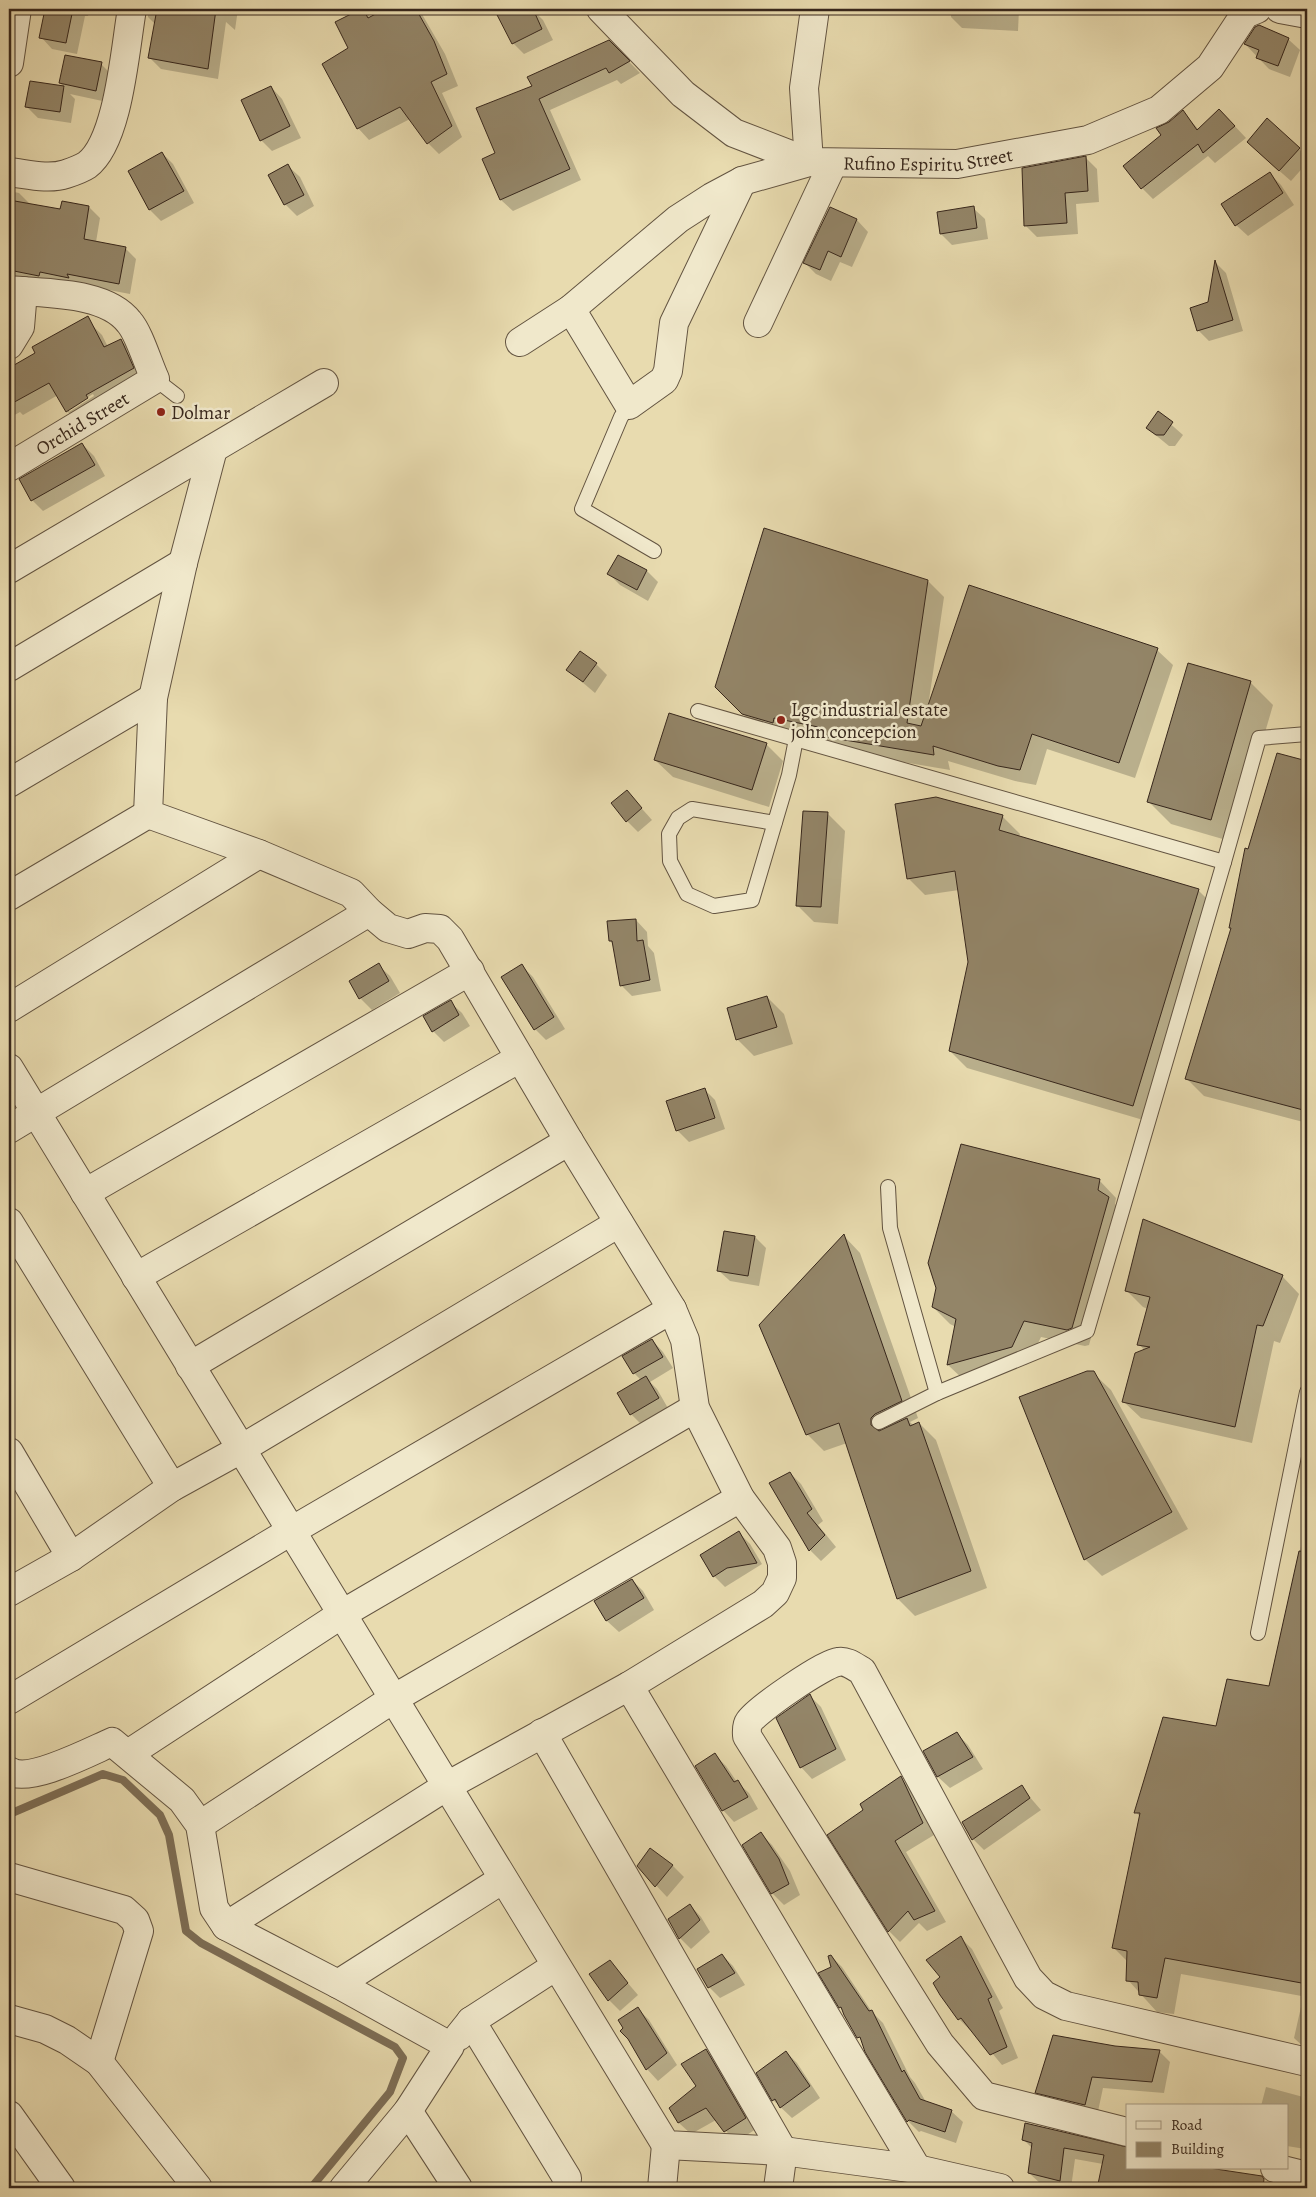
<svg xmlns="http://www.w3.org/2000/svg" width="1316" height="2197" viewBox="0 0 1316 2197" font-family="Alegreya,serif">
<rect width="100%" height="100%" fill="#e8dbaf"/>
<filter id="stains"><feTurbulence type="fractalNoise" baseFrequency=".004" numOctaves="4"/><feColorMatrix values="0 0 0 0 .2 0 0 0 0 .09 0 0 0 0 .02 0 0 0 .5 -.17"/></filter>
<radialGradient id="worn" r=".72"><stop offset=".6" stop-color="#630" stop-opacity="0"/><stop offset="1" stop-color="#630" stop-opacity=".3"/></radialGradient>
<g fill="#0003" fill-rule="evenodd">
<path d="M46 9H90L88 16H85L77 54 52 49 41 37Z"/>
<path d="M148 9H238L235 30 226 22 218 79 161 69 150 58 156 25 148 17Z"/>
<path d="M363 9 371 18 387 9H419L445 54 458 86 442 93 462 137 439 154 428 143 410 119 369 140 358 128 350 49Z"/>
<path d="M496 9H524L526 12 532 9 543 20 553 40 524 54 513 43Z"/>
<path d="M951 9H1019L1018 31 962 28 951 17Z"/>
<path d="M1288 39 1300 50 1290 77 1269 69 1245 44Z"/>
<path d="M609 41 640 73 621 84 617 80 550 110 581 180 513 211 501 200 484 160 497 154 534 86Z"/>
<path d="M101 64 112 75 107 102 70 94 75 99 71 123 38 118 27 107 31 82 65 88 60 83Z"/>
<path d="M271 87 282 99 301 138 272 151 261 140Z"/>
<path d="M1183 112 1199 130 1231 122 1246 138 1215 163 1208 156 1153 199 1142 188 1162 135 1170 123Z"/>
<path d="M1299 149 1307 157V163L1291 181 1259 153Z"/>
<path d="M162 153 173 164 194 203 161 221 150 210 129 172Z"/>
<path d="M1086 158 1097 169 1099 202 1076 204 1078 234 1037 237 1026 226Z"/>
<path d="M288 166 300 177 314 206 297 216 285 204 270 175Z"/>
<path d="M1270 174 1281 185 1294 205 1248 236 1236 225Z"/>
<path d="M9 191 19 193 30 204 61 210 63 203 89 207 100 218 96 242 125 248 136 259 130 294 77 284 9 279Z"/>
<path d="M973 208 985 219 988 239 952 245 941 234Z"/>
<path d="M830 209 857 220 868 232 852 267 840 262 831 281 816 274 805 263Z"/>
<path d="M1216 263 1226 273 1243 331 1209 341 1198 330 1209 303Z"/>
<path d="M91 324 102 335 108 347 121 340 132 352 144 380 79 422 67 411 58 395 23 415 20 412 11 417 9 414V370ZM93 394 94 396 69 412V409Z"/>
<path d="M1158 413 1183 435 1175 446H1169L1147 428Z"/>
<path d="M82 444 94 456 105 476 43 511 32 500Z"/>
<path d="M764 530 928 581 944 597 928 707 1157 650 1173 665 1135 778 1047 749 1036 785 1015 781 948 761 950 770 838 751 828 741 759 730 743 714Z"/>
<path d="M618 556 647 571 658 582 648 601 620 585 609 574Z"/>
<path d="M596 664 607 675 595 693 568 670Z"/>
<path d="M1250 682 1273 705 1233 842 1171 824 1149 802Z"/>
<path d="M766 744 783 761 769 807 673 777 655 760Z"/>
<path d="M1278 755 1307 762V1123L1204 1096 1187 1079 1232 929 1249 850Z"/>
<path d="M627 792 652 820 638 832 627 821Z"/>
<path d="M936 798 1003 817 1020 834 1019 837 1198 890 1215 907 1150 1122 967 1068 950 1051 970 962 959 890 925 895 908 878Z"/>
<path d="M828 814 845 831 838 924 814 922 797 905Z"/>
<path d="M636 920 647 932 648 946 654 953 661 991 632 996 621 985 614 945 610 941Z"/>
<path d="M378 965 390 976 400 993 372 1010 360 998 350 982Z"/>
<path d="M522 966 533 977 565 1029 546 1040 535 1029Z"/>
<path d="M767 997 784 1014 793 1044 754 1056 737 1039Z"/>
<path d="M450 1002 462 1013 470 1026 444 1042 433 1031Z"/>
<path d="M704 1089 715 1100 725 1129 689 1142 677 1130Z"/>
<path d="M1099 1180 1116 1198 1115 1204 1126 1215 1089 1345 1085 1346 1041 1337 1028 1364 965 1381 948 1365 956 1327 950 1324 933 1307Z"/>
<path d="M844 1236 860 1253 918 1418 910 1422 914 1426 919 1423 936 1440 987 1588 915 1616 898 1599 847 1443 824 1451 807 1434Z"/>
<path d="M755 1237 766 1248 759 1286 730 1281 718 1270Z"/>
<path d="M1282 1276 1299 1294 1280 1343 1274 1341 1252 1443 1141 1418 1123 1401 1145 1351 1139 1344 1148 1309 1143 1307 1126 1290Z"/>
<path d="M652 1340 663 1352 673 1368 650 1382 657 1389 669 1410 643 1426 631 1414 619 1394 641 1380 634 1373Z"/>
<path d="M1093 1373 1111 1390 1188 1529 1102 1576 1085 1559Z"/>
<path d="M790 1473 801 1484 823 1521 818 1525 836 1547 821 1561 810 1550Z"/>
<path d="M1307 1519V1997L1181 1974 1174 2014 1157 2012 1128 1980V1962L1114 1948 1140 1817 1136 1812 1217 1728 1270 1688Z"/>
<path d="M739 1533 750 1544 762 1564 725 1587 714 1576Z"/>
<path d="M632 1580 643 1591 654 1610 619 1632 607 1621 596 1601Z"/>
<path d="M810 1696 821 1707 846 1760 812 1779 801 1767 778 1718Z"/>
<path d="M957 1734 968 1745 983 1769 950 1788 938 1777 925 1751Z"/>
<path d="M715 1755 726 1766 737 1782 749 1793 758 1809 734 1822 723 1810Z"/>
<path d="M901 1778 912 1789 934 1835 906 1852 946 1922 927 1931 919 1923 900 1942 889 1931 864 1811Z"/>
<path d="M1021 1787 1041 1810 984 1850 973 1839Z"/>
<path d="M761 1834 772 1845 790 1871 800 1895 784 1905 772 1893 744 1846Z"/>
<path d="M651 1850 673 1866 684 1877 667 1897 638 1866Z"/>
<path d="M690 1905 701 1917 710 1932 691 1949 680 1938Z"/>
<path d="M961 1938 972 1949 1003 2008 999 2011 1018 2058 1002 2065 972 2029 970 2030 959 2019 941 1977Z"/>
<path d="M722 1955 733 1966 745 1985 720 1998 709 1987Z"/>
<path d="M831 1956 842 1967 872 2012 883 2023 910 2077 915 2083 926 2102 951 2111 963 2122 956 2143 921 2131 919 2132 908 2121 863 2042 840 2007Z"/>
<path d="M609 1961 638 1995 620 2011 609 2000Z"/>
<path d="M1301 2007 1307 2008V2050L1294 2038Z"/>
<path d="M638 2009 649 2020 677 2065 658 2081 647 2069 629 2039Z"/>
<path d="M706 2050 717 2061 756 2129 736 2142 716 2120 691 2134 679 2123 670 2108 698 2087Z"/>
<path d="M1159 2051 1170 2062 1164 2093 1103 2088 1097 2116 1048 2104 1036 2092Z"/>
<path d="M786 2052 797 2063 820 2098 792 2118 773 2100 758 2073Z"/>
<path d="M1266 2087 1307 2098V2140L1305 2149 1287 2146V2106H1261Z"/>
<path d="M1024 2140 1127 2148V2168H1214L1261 2188H1104L1099 2184 1103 2164 1075 2159 1071 2188H1057L1041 2184 1029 2173 1033 2149Z"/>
</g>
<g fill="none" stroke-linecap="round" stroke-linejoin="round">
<path stroke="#7d6e56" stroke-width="8" d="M9 1810 12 1813 103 1774 123 1780 160 1815 169 1835 186 1931 201 1943 395 2047 403 2058 390 2092 311 2188"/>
</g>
<g fill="#938568" stroke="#37271c">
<path d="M45 9H73L66 43 39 38Z"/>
<path d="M157 9H216L208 69 148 58Z"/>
<path d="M361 9H363L368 18 385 9H416L434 41 447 74 431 82 452 126 427 144 400 107 357 129 322 64 348 48 335 22Z"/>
<path d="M494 9H533L542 29 512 44Z"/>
<path d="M1259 25 1289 38 1278 66 1256 58 1259 50 1244 44 1255 27Z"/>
<path d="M609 40 630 61 609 73 606 68 539 99 570 169 500 200 482 159 495 153 476 108 532 86 527 77Z"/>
<path d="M65 55 102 62 96 91 59 83Z"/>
<path d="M30 81 64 86 60 112 25 107Z"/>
<path d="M271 86 290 126 260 141 241 100Z"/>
<path d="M1219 109 1235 126 1203 153 1198 144 1141 189 1123 166 1161 135 1156 128 1169 122 1183 110 1197 130Z"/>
<path d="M1267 118 1300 148 1279 171 1247 142Z"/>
<path d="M162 152 184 191 149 210 128 171Z"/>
<path d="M1086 156 1088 191 1065 193 1067 223 1024 226 1022 168Z"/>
<path d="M288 164 304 195 284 205 268 175Z"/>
<path d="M1270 172 1283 193 1235 226 1221 204Z"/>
<path d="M9 200 60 209 62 201 89 206 84 239 126 247 119 284 67 274 69 278 40 272 39 276 9 270Z"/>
<path d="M974 206 977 228 940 234 937 212Z"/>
<path d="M830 207 857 219 841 257 828 251 820 270 803 263Z"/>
<path d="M1215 260 1233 320 1197 331 1190 308 1208 302Z"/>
<path d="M88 316 104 347 121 339 134 368 86 395 88 398 66 412 49 383 9 405V368L35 353 32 347Z"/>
<path d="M1158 411 1173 422 1164 435H1156L1146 428Z"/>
<path d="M82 443 95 465 31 501 19 479Z"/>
<path d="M764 528 928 580 907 723 921 726 969 585 1158 648 1119 763 1032 734 1020 770 998 766 933 746 934 755 821 736 823 728 774 718 773 723 742 714 715 687Z"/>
<path d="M618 555 647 570 637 590 607 574Z"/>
<path d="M580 651 597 663 583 682 566 670Z"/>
<path d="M1188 663 1251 681 1211 820 1147 802Z"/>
<path d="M669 713 767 743 752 790 654 760Z"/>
<path d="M1277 753 1307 761V1111L1185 1079 1231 928H1229L1245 848 1248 849Z"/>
<path d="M627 790 642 808 626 822 611 803Z"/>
<path d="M936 797 1003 815 999 830 1199 889 1133 1106 949 1051 968 962 955 871 907 879 895 804Z"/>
<path d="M803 811 828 812 821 907 796 906Z"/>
<path d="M636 919 637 941 643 940 650 980 620 986 612 941H609L607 921Z"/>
<path d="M379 963 389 981 359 999 349 981Z"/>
<path d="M522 964 554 1017 534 1030 501 977Z"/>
<path d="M767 996 777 1027 736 1040 727 1008Z"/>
<path d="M451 1000 459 1015 432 1032 423 1016Z"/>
<path d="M705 1088 715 1118 676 1131 666 1101Z"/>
<path d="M961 1144 1100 1179 1098 1190 1109 1197 1072 1328 1067 1330 1024 1321 1012 1347 947 1365 956 1319 932 1307 936 1288 928 1263Z"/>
<path d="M1143 1219 1283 1275 1263 1326 1257 1325 1235 1427 1122 1402 1135 1353 1150 1347 1137 1345 1150 1297 1125 1291Z"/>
<path d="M724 1231 755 1236 748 1276 717 1271Z"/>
<path d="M844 1234 902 1401 875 1414 871 1418V1425L879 1431 907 1418 910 1426 919 1422 971 1571 897 1599 839 1423 806 1435 759 1325Z"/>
<path d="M652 1339 663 1357 633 1374 622 1356Z"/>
<path d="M1087 1371H1094L1172 1512 1084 1560 1019 1397Z"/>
<path d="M646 1376 659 1398 630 1415 617 1393Z"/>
<path d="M790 1472 812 1509 807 1513 825 1535 809 1551 769 1483Z"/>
<path d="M739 1531 757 1563 727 1568 713 1577 700 1555Z"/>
<path d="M1299 1551 1307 1552V1984L1165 1958 1157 1998 1139 1995 1138 1982 1126 1981 1127 1951 1112 1948 1140 1813H1134L1163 1717 1216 1726 1227 1679 1269 1686Z"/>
<path d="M632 1579 644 1598 606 1621 594 1601Z"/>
<path d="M810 1694 836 1749 800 1768 776 1718Z"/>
<path d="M957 1732 973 1757 937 1777 923 1751Z"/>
<path d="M715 1753 734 1782 738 1780 748 1797 722 1811 695 1766Z"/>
<path d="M901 1776 923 1823 895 1841 935 1911 914 1920 908 1911 888 1932 827 1835 863 1810 860 1804Z"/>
<path d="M1022 1785 1030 1798 972 1840 962 1822Z"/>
<path d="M761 1832 779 1859 789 1884 771 1894 742 1845Z"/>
<path d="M650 1848 673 1865 655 1887 637 1866Z"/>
<path d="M690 1904 700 1920 679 1939 668 1919Z"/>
<path d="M961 1936 992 1997 988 1999 1007 2047 990 2055 961 2018 958 2020 940 1995 933 1983 940 1977 926 1960Z"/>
<path d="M722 1954 735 1973 708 1988 697 1969Z"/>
<path d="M831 1955 869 2011 872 2010 902 2072 904 2070 920 2099 952 2110 945 2132 909 2120 907 2122 865 2052 860 2037 857 2038 844 2015 841 2007 839 2008 818 1973 831 1967 828 1956Z"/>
<path d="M610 1960 628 1983 608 2001 589 1974Z"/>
<path d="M638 2007 667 2053 646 2070 628 2039 620 2031 623 2028 618 2020Z"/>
<path d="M1053 2035 1115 2046 1160 2050 1152 2082 1092 2077 1085 2105 1035 2093Z"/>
<path d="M706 2049 746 2118 724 2132 706 2108 678 2123 669 2108 696 2086 681 2064Z"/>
<path d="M786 2051 810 2086 780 2108 775 2099 772 2101 756 2073Z"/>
<path d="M1025 2123 1127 2147V2168H1209L1262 2176 1264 2179 1263 2188H1119L1098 2184 1104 2155 1064 2148 1060 2181 1028 2173 1032 2143 1022 2140Z"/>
</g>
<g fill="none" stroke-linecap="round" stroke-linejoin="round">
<g stroke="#635441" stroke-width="16">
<g id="service">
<path d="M155 379 177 396"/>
<path d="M629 405 621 417 582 509 654 551"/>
<path d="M698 711 1224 862"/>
<path d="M775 823 692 809 678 818 669 834 670 861 687 894 714 906 752 900 789 775 796 739"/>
<path d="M888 1187 890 1228 937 1393"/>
<path d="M879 1422 937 1393 1087 1331 1224 862 1259 738 1307 734"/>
<path d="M1258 1633 1307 1392"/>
</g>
</g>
<g stroke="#635441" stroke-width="30">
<g id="minor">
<path id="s1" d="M601 9 683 94 734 133 809 162 957 164 1088 140 1159 110 1210 67 1245 14 1257 9"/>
<path d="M1280 9 1307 14"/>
<path d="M9 63 17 9"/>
<path d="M9 172C27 174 48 180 66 174 72 172 81 169 87 165 119 141 125 48 132 9"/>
<path d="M9 290C45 294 105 291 129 322 139 333 148 364 155 379L9 467"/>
<path d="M571 309 629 405 664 380 668 371 674 323 742 181"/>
<path d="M758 323 833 163"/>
<path d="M520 342 571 309 678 219 712 197 742 181 809 162 804 88 815 9"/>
<path d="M9 345 20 327 23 291"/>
<path d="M213 449 183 563 153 698 148 814 259 854 351 893 369 912 388 928 408 934 425 928 440 929 450 939 569 1141 672 1309 685 1340 695 1408 740 1498 777 1548 782 1563V1578L775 1593 763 1604 629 1686 447 1786 226 1926"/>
<path d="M9 569 324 383"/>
<path d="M9 667 183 563"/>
<path d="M9 783 153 698"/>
<path d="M9 896 148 814"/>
<path d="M9 1008 259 854"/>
<path d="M9 1068 666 2145 783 2151 917 2169 1000 2188"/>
<path d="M9 1129 369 912"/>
<path d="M85 1193 470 971"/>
<path d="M9 1222 172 1487"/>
<path d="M136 1277 520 1058"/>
<path d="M190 1366 569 1141"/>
<path d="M9 1452 71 1557"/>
<path d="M9 1592 71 1557 172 1487 241 1449 619 1223"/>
<path d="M629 1686 917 2169"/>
<path d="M9 1700 291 1531 672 1309"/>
<path d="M542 1733 783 2151 778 2188"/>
<path d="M128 1754 342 1614 695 1408"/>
<path d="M9 1771C29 1784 91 1751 112 1742L182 1800 200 1825 214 1908 226 1926 338 1984 450 2046 408 2111 344 2188"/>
<path d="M200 1825 393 1699 740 1498"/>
<path d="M9 1877 124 1910 135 1920 139 1931 99 2062"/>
<path d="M338 1984 503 1879"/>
<path d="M9 2019 45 2029 67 2040 99 2062 198 2188"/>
<path d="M471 2021 567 2178 566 2188"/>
<path d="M459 2036 471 2021 556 1966"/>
<path d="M408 2111 458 2188"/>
<path d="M9 2115 61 2188"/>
<path d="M1127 2132 984 2096 940 2044 747 1736C747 1732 746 1726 749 1722 756 1710 825 1663 838 1662 846 1660 855 1667 862 1671L1028 1978 1044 1995 1066 2006 1307 2062"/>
<path d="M1275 2168 1307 2176"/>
<path d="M662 2188 666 2145"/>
</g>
</g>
<use href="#service" stroke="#f0e8cb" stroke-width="14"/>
<use href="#minor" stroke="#f0e8cb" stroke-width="28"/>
</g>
<g fill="#8f2418" stroke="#f0e8cb" stroke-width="2">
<circle cx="161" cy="412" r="5"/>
<circle cx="781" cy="720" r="5"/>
</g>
<g text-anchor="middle" stroke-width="5" stroke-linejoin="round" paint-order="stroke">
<g font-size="19" fill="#37271c" stroke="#f0e8cb">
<text dy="7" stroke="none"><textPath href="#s1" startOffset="382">Rufino Espiritu Street</textPath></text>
<text transform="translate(82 423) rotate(-31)" y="7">Orchid Street</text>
</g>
<g font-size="19" fill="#37271c" stroke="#f0e8cb" text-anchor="start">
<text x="171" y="419">Dolmar</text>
<text x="791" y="716">Lgc industrial estate<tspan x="791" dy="22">john concepcion</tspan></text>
</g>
</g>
<rect width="1316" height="2197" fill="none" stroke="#e8dbaf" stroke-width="30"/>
<rect x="10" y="10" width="1296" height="2177" fill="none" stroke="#37271c" stroke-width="2.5"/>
<rect x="15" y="15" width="1286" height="2167" fill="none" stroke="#37271c"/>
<rect x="1126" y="2104" width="162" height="65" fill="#f0e8cb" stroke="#a69b85"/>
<rect x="1136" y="2121" width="25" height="8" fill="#f0e8cb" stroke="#a69b85"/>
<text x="1171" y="2130" font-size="15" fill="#37271c">Road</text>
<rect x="1136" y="2142" width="25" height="15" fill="#938568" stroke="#a69b85"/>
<text x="1171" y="2154" font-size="15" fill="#37271c">Building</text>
<rect width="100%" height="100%" filter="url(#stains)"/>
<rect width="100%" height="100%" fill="url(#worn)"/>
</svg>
